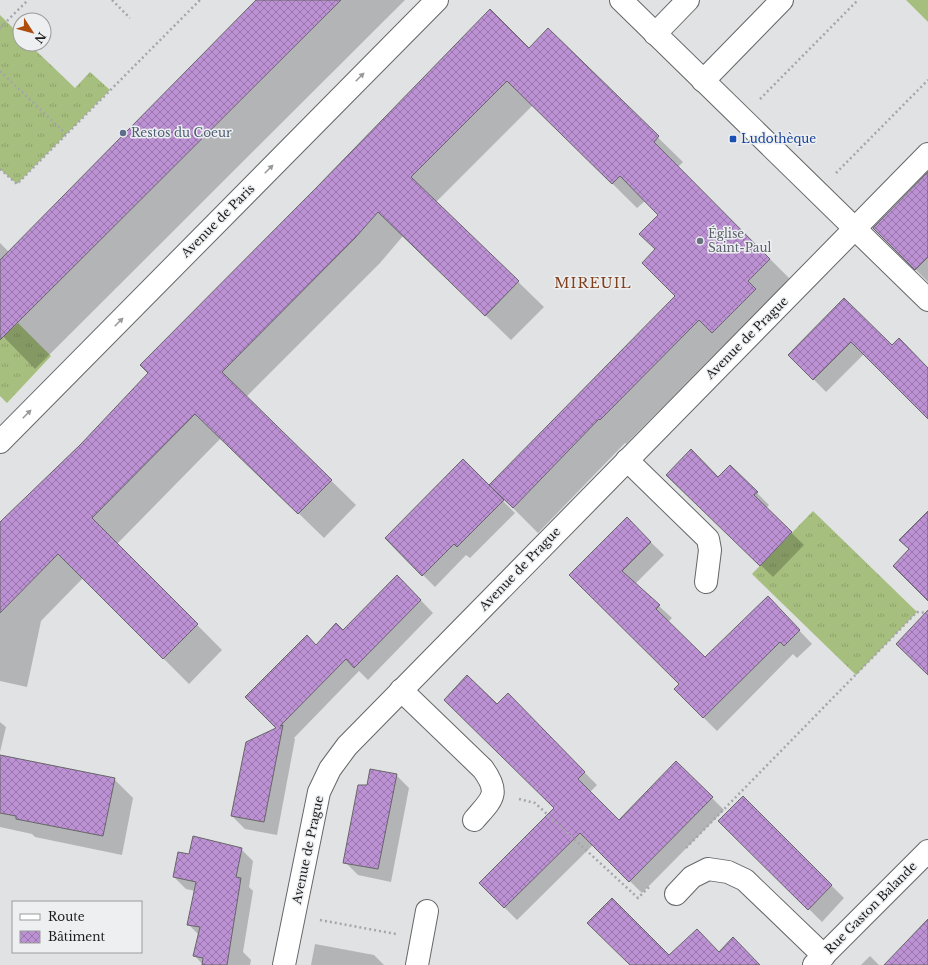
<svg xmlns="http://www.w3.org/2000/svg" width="928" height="965" viewBox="0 0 928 965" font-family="'Libre Baskerville',serif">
<defs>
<pattern id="grass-tufts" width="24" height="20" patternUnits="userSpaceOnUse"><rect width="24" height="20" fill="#a6be7e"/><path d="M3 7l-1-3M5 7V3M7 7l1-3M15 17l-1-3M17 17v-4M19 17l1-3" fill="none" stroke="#8ea36c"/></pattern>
<pattern id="building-cross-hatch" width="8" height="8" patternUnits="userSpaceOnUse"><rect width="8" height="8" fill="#bc92d4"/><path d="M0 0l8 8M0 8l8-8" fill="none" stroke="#9876ab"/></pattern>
</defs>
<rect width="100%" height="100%" fill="#e0e2e4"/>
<g fill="url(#grass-tufts)">
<path d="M0 15 20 35V44H29L75 88 90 72 110 90 17 184 0 169Z"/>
<path d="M18 323 51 356 7 403 0 396V335L3 337Z"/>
<path d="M813 511 917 612 856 675 752 574Z"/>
</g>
<path fill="#a6be7e" d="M906 0H928V22Z"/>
<g fill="#0003">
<path d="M257 0H405L35 369 0 333V243L9 252Z"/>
<path d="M548 30 683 162 678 167 795 284 737 357 725 344 626 444 625 443 538 533 490 485 676 296 656 249 660 215 645 201 637 208 533 105 436 202 544 307 511 340 403 236 380 263 246 397 356 505 324 538 221 438 117 544 222 650 189 684 83 578 41 621 27 687 0 681V525L529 50Z"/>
<path d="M928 174V282L898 252Z"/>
<path d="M844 299 892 346 928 368V418L864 354 826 392 790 355Z"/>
<path d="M463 461 515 513 470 558 466 555 435 587 386 538Z"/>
<path d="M730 466 769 505 766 508 804 545 773 577 680 487 718 478Z"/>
<path d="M627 519 664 555 635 584 672 618 668 622 705 659 781 611 812 644 797 658 793 654 717 731 675 689 680 684 571 575Z"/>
<path d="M410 589 433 613 368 680 359 671 294 738 295 739 277 835 245 829 232 816 277 728 316 646Z"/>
<path d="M508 695 597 785 590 792 619 822 676 762 724 810 642 893 593 845 517 920 480 883 555 808 497 705Z"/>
<path d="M0 722 6 727 0 752Z"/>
<path d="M0 756 114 779 133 798 122 855 35 837 32 834 0 827Z"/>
<path d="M396 775 409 788 391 882 358 875 345 862 367 786Z"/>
<path d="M743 798 844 898 822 922 720 821Z"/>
<path d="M241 849 253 861 249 887 253 891 243 952 251 960 250 965H203L194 955 199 935 188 924 195 891 186 889 174 877 190 855Z"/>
<path d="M315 944 374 955 384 965H311Z"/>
<path d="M870 956 879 965H861Z"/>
</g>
<g fill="url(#building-cross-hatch)" stroke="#676668">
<path d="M256 0H341L0 340V260Z"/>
<path d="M490 9 529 48 548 28 659 136 654 142 770 259 748 281 756 289 712 333 699 320 600 420 599 419 513 508 489 485 675 296 642 263 655 249 639 234 658 215 620 176 612 184 507 81 411 177 519 281 485 316 378 212 355 238 222 372 332 480 298 514 195 414 92 518 198 624 163 659 58 554 0 613V522L81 444 148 373 140 365 316 188Z"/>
<path d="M928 172V257L915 270 873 228Z"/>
<path d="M844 298 892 345 899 338 928 368V419L851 342 813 380 788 355Z"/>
<path d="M691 449 718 477 730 465 758 492 754 495 792 532 760 566 666 475Z"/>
<path d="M463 459 504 500 457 547 454 544 422 576 385 538Z"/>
<path d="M928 511V601L893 566 909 549 899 540Z"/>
<path d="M627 517 651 542 622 571 660 605 656 609 705 657 768 596 800 630 784 646 780 642 703 718 674 689 679 684 569 575Z"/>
<path d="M397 575 421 600 354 668 346 659 280 726 283 725 264 822 231 816 246 742 276 728 245 697 307 635 316 645 336 623 343 630Z"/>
<path d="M928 610V675L896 644Z"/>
<path d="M467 675 497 704 508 693 585 772 578 779 619 820 676 761 713 797 629 882 580 833 504 908 479 883 554 808 444 700Z"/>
<path d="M0 755 115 778 103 836 16 819V816L0 813Z"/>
<path d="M370 769 397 774 378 869 343 863 358 785H367Z"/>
<path d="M743 796 832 885 808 910 718 821Z"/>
<path d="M193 836 242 848 236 877 241 878 227 965H202L203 958 193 956 200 927 187 925 196 882 173 877 178 852 189 854Z"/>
<path d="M612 898 669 955 697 929 719 952 733 937 760 965H630L587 923Z"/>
<path d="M928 919V965H884Z"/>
</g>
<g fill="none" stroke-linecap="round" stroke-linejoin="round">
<g stroke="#656768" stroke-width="24">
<g id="minor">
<path d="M621 0 928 300"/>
<path d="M655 34 688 0"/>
<path d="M703 81 782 0"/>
<path d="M0 442 437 0"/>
<path d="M627 460 708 539 710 550 706 582"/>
<path d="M401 690 483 769C501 794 492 799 474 820"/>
<path d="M676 894 692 877 708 869 728 872 745 880 824 956"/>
<path d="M284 965 319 792 330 769 347 746 928 154"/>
<path d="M417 965 427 911"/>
<path d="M814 965 928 851"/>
</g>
</g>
<g stroke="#a4a6a7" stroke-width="2.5" stroke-dasharray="2 3" stroke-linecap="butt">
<path d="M112 0 130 18"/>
<path d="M0 28 28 0"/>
<path d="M0 71 66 134"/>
<path d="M760 99 858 0"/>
<path d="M0 169 17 184 200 0"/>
<path d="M836 173 928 80"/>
<path d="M519 799 535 803 638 898 651 885"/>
<path d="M686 848 917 612 928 613"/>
<path d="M320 920 396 934"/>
</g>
<use href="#minor" stroke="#fff" stroke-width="22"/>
</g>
<defs><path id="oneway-solid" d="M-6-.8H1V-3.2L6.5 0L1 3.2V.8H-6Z"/></defs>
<g fill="#989999">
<use href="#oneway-solid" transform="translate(360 77) rotate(-45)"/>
<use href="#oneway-solid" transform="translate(269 169) rotate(-45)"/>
<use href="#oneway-solid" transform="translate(119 322) rotate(-45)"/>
<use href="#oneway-solid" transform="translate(27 414) rotate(-45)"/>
</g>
<circle fill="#5c6f8a" stroke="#eeeff1" stroke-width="1.5" cx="123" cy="133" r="4"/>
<rect fill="#1a4fb4" stroke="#eeeff1" stroke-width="1.5" x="729" y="135" width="8" height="8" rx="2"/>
<circle fill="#6b7280" stroke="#eeeff1" stroke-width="1.5" cx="700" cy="241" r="4"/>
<g text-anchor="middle" stroke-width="3" stroke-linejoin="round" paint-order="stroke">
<g font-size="12" fill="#4e5e75" stroke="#eeeff1" text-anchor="start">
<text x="131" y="137">Restos du Coeur</text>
</g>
<g font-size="12" fill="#164399" stroke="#eeeff1" text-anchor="start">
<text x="741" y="143">Ludothèque</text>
</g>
<g font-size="12" fill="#1b1c1d" stroke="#eeeff1">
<text transform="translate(218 221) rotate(-45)" y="4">Avenue de Paris</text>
<text transform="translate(747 338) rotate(-45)" y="4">Avenue de Prague</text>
<text transform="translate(520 569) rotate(-46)" y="4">Avenue de Prague</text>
<text transform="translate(308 850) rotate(-78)" y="4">Avenue de Prague</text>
<text transform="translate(871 908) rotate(-45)" y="4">Rue Gaston Balande</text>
</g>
<g font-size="12" fill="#5b616d" stroke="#eeeff1" text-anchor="start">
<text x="708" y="238">Église<tspan x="708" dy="14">Saint-Paul</tspan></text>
</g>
<g font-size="14" letter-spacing="1" fill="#80401e" stroke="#eeeff1">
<text x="593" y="288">MIREUIL</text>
</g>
</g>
<rect x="12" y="901" width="130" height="52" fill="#eeeff1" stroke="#9a9b9c"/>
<rect x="20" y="914" width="20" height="6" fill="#ffffff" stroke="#9a9b9c"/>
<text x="48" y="921" font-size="12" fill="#1b1c1d">Route</text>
<rect x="20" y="931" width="20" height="12" fill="url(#building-cross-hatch)" stroke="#9a9b9c"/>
<text x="48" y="941" font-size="12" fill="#1b1c1d">Bâtiment</text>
<g transform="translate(32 32) rotate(126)"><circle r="19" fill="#eeeff1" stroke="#9a9b9c"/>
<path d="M0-3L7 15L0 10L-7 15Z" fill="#ad4c0c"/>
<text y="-6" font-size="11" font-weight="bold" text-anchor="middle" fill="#1b1c1d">N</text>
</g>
</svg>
